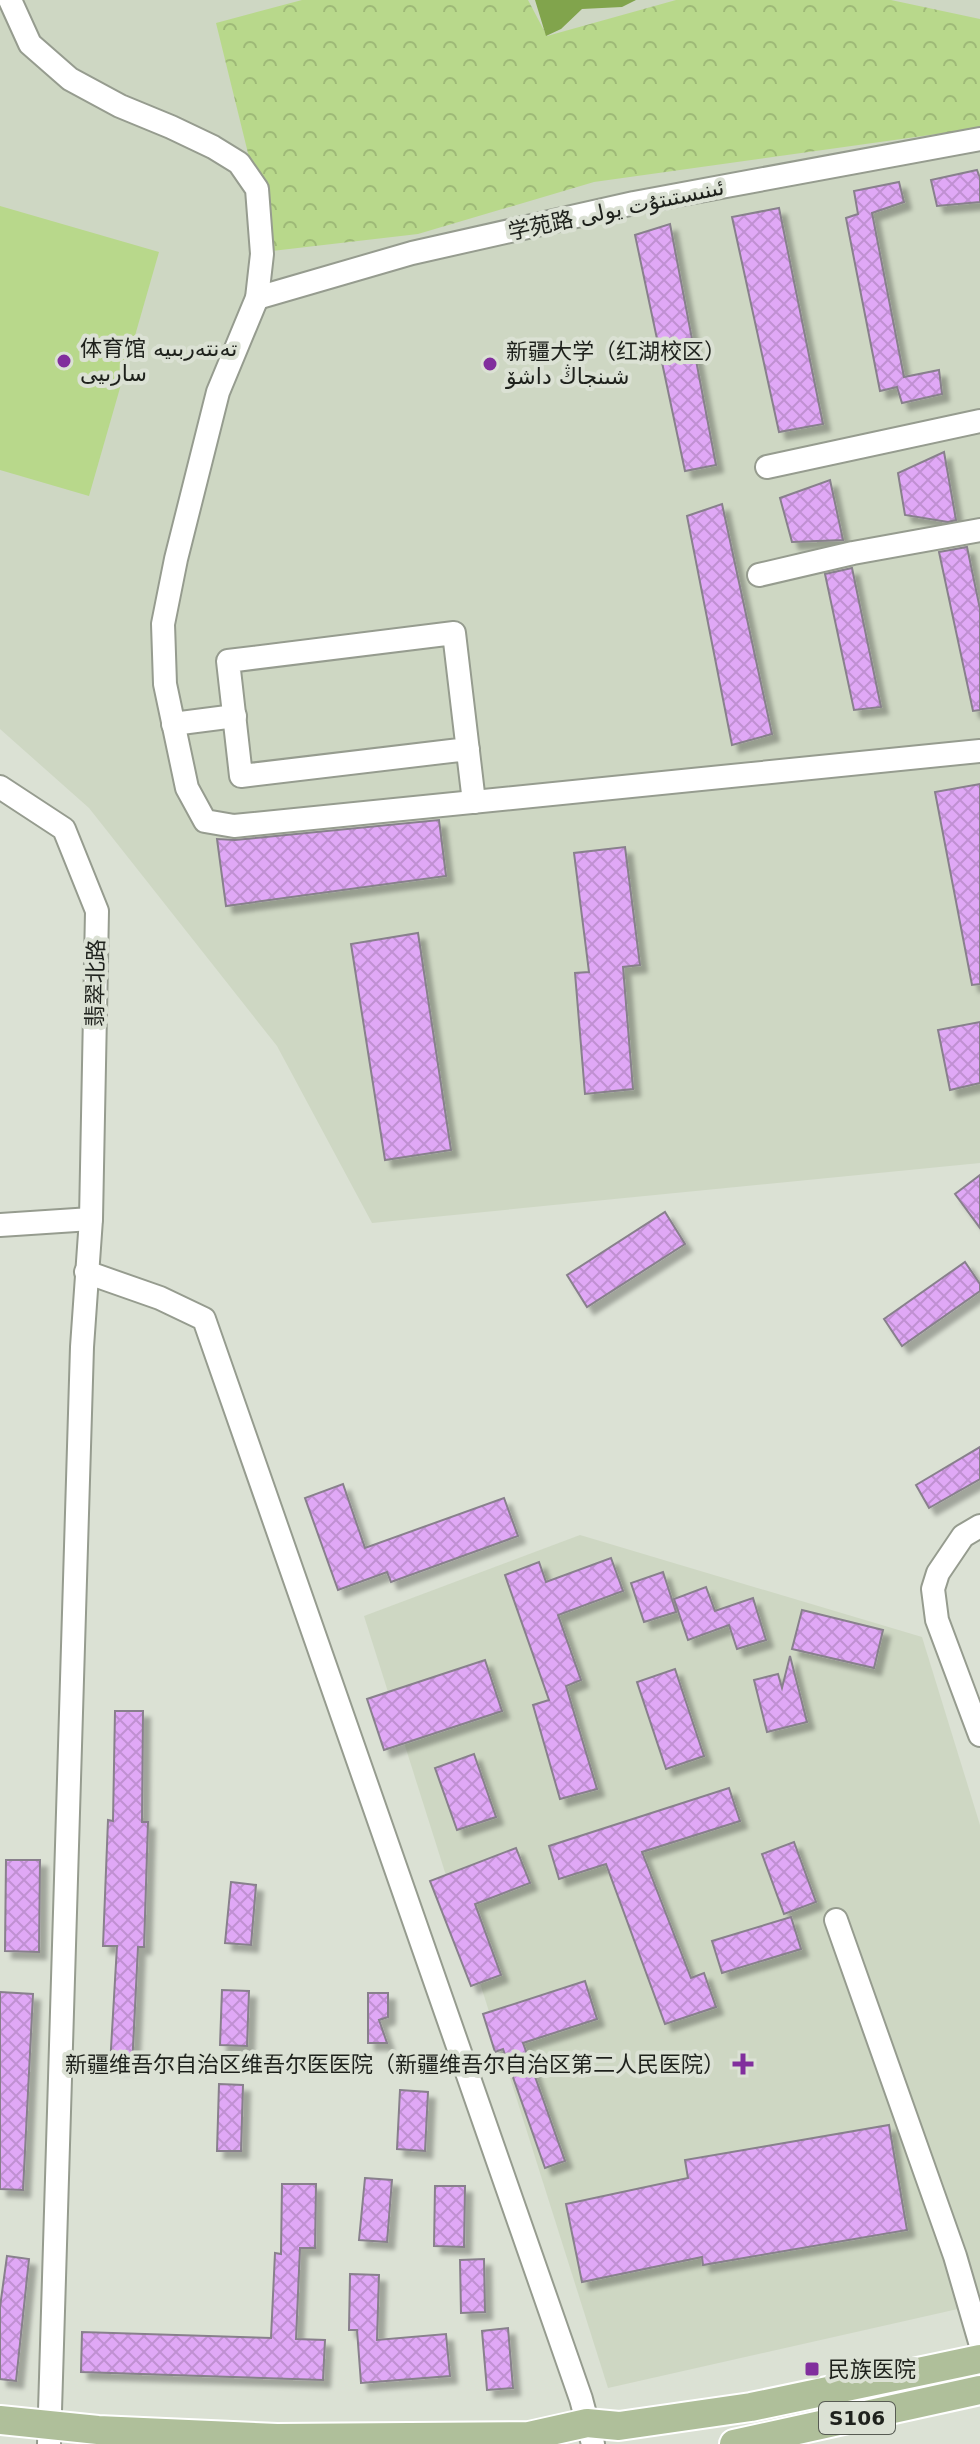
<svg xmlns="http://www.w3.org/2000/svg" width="980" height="2444" viewBox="0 0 980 2444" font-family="'DejaVu Sans','Noto Sans Arabic','Noto Sans SC',sans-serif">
<defs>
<pattern id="park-crowns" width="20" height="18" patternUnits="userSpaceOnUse" patternTransform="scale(2)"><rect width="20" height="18" fill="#b8d88b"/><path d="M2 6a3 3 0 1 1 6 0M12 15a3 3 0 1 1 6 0" fill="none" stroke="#9eb977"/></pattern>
<pattern id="building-cross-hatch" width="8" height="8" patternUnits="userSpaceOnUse" patternTransform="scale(2)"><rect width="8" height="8" fill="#e0a8f6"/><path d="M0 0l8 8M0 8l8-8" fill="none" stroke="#c090d2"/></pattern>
<filter id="shadow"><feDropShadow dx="7" dy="7" stdDeviation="2" flood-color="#0004"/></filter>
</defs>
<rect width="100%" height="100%" fill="#dbe1d4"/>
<g fill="#ced7c3">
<path d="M0 0H980V1163L372 1223 277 1046 89 808 0 729Z"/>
<path d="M580 1535 922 1637 980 1825V2304L608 2388 364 1616Z"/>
</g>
<path fill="#b8d88b" d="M0 206 159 252 89 496 0 470Z"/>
<path fill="url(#park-crowns)" d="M302 0H528L547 36 676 0H891L980 19V128L594 182 418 234 272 251 216 23Z"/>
<path fill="#81a44c" d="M535 0H636L622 7 582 9 561 29 546 36Z"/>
<g fill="url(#building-cross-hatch)" stroke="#88808c" stroke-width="2" filter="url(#shadow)">
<path d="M977 170 980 178V202L937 206 931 180Z"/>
<path d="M899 182 904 202 872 213 904 377 939 370 942 394 902 403 897 387 880 391 846 218 858 214 854 191Z"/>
<path d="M779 208 823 424 779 432 732 217Z"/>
<path d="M670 224 716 465 685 471 635 235Z"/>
<path d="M944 452 956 520 948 522 905 515 898 473Z"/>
<path d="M830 480 843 540 792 542 780 498Z"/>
<path d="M722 504 772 734 732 745 687 516Z"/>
<path d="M967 547 980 609V710L973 711 939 552Z"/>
<path d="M852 568 881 707 854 710 825 574Z"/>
<path d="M980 784V984L972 985 935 792Z"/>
<path d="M439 820 446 876 226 906 217 839 235 840Z"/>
<path d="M625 847 640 965 623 967 633 1089 585 1094 575 973 589 972 574 853Z"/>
<path d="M418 933 451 1150 385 1160 351 944Z"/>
<path d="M980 1022V1083L950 1090 938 1030Z"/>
<path d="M980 1175V1228L955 1194Z"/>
<path d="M665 1212 685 1244 587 1307 567 1275Z"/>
<path d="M965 1262 980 1284V1291L902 1346 884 1319Z"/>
<path d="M980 1447V1479L929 1508 916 1485Z"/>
<path d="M343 1484 365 1548 504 1498 518 1536 391 1582 387 1572 338 1590 305 1498Z"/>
<path d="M611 1558 623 1591 558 1615 581 1680 566 1686 597 1789 560 1799 533 1705 549 1700 505 1575 539 1562 546 1582Z"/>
<path d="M663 1572 676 1612 644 1622 631 1583Z"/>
<path d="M706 1587 715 1611 753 1598 766 1640 737 1649 729 1625 688 1640 674 1599Z"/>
<path d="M802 1610 883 1630 874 1668 792 1649Z"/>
<path d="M790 1656 807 1722 767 1732 754 1680 778 1674 782 1688Z"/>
<path d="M485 1660 502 1711 384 1750 367 1699Z"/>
<path d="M675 1669 704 1756 666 1769 637 1682Z"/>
<path d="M115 1711H143L142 1822H148L144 1947H138L132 2067 110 2066 117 1946H103L108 1820 113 1821Z"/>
<path d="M474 1754 496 1817 457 1830 435 1768Z"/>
<path d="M729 1788 740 1821 642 1852 691 1978 704 1973 716 2007 665 2024 606 1864 559 1879 549 1846Z"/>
<path d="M794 1842 816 1902 784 1914 762 1854Z"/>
<path d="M516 1848 530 1883 475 1904 501 1975 471 1986 430 1881Z"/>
<path d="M6 1860H40L39 1952 5 1951Z"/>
<path d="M231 1882 256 1885 251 1945 225 1943Z"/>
<path d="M791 1917 801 1949 722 1973 712 1941Z"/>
<path d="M585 1981 597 2019 523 2043 565 2161 545 2168 503 2049 495 2052 483 2014Z"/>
<path d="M222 1990 249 1991 247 2046 220 2045Z"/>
<path d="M0 1992 33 1994 23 2190 0 2189Z"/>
<path d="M368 1993H388V2017L379 2020 387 2043H368Z"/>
<path d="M219 2084 243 2085 241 2151H217Z"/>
<path d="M400 2090 428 2092 425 2151 397 2149Z"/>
<path d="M889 2125 907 2230 703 2265 702 2257 582 2282 566 2204 688 2178 685 2160Z"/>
<path d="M365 2178 392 2180 387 2242 359 2240Z"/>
<path d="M282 2184H316L315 2248H300L296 2339 325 2340 323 2380 81 2372 82 2332 271 2338 275 2253 281 2254Z"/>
<path d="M435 2186H465L464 2247 434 2246Z"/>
<path d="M7 2256 29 2259 16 2381 0 2379V2307Z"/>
<path d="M484 2259 485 2312 461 2313 460 2260Z"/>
<path d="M350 2274 379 2275 377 2340 446 2334 450 2376 361 2383 357 2330H349Z"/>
<path d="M508 2328 513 2388 487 2390 482 2331Z"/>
</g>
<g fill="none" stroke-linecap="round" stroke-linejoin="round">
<g stroke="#969c8f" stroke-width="26">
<g id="minor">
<path d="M10 0 30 44 70 79 120 106 171 127 213 147 239 163 257 189 262 254 257 298 218 392 176 559 163 624 165 684 187 788 205 821 234 826 980 751"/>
<path d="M257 298 412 253 634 203 980 139"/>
<path d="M767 467 980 421"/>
<path d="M759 575 853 553 980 530"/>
<path d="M173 724 235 716"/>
<path d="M468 749 241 776 228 661 454 633 474 802"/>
<path d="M0 787 64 829 97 911 91 1219 82 1347 49 2444"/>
<path d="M0 1225 91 1219"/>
<path d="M86 1272 160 1298 204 1319 581 2399 593 2444"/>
<path d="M980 1526 963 1536 938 1573 933 1589 937 1620 980 1735"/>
<path d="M836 1920 955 2256 980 2342"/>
</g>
</g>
<g stroke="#fff" stroke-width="32">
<g id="major">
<path d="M0 2420 98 2430 277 2438 529 2436 587 2423 619 2426 751 2407 980 2359"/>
<path d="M734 2444 980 2390"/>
</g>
</g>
<use href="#minor" stroke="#fff" stroke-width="22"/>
<use href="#major" stroke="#afbf9a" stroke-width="28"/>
</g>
<g fill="#812e9d" stroke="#dbe1d4" stroke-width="3">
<circle cx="64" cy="361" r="8"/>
<circle cx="490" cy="364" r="8"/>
<path d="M739 2052h8v8h8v8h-8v8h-8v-8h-8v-8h8z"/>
<rect x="804" y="2361" width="16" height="16" rx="4"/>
</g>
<g text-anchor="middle" stroke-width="8" stroke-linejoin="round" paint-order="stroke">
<rect fill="#dbe1d4" stroke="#575b53" stroke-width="2" x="819" y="2402" width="76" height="32" rx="6"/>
<g font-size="20" font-weight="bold" fill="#1e211c">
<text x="857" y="2425">S106</text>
</g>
<g font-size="22" fill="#1e211c" stroke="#dbe1d4">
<text transform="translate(616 209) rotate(-12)" y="8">学苑路 ئىنىستىتۇت يولى</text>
<text transform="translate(95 983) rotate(-89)" y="8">翡翠北路</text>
</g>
<g font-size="22" fill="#1e211c" stroke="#dbe1d4" text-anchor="start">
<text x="80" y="356">体育馆 تەنتەربىيە<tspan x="80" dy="25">سارىيى</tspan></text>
<text x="506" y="359">新疆大学（红湖校区）<tspan x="506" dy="25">شىنجاڭ داشۆ</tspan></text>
<text x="725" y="2072" text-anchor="end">新疆维吾尔自治区维吾尔医医院（新疆维吾尔自治区第二人民医院）</text>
<text x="828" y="2377">民族医院</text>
</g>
</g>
</svg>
